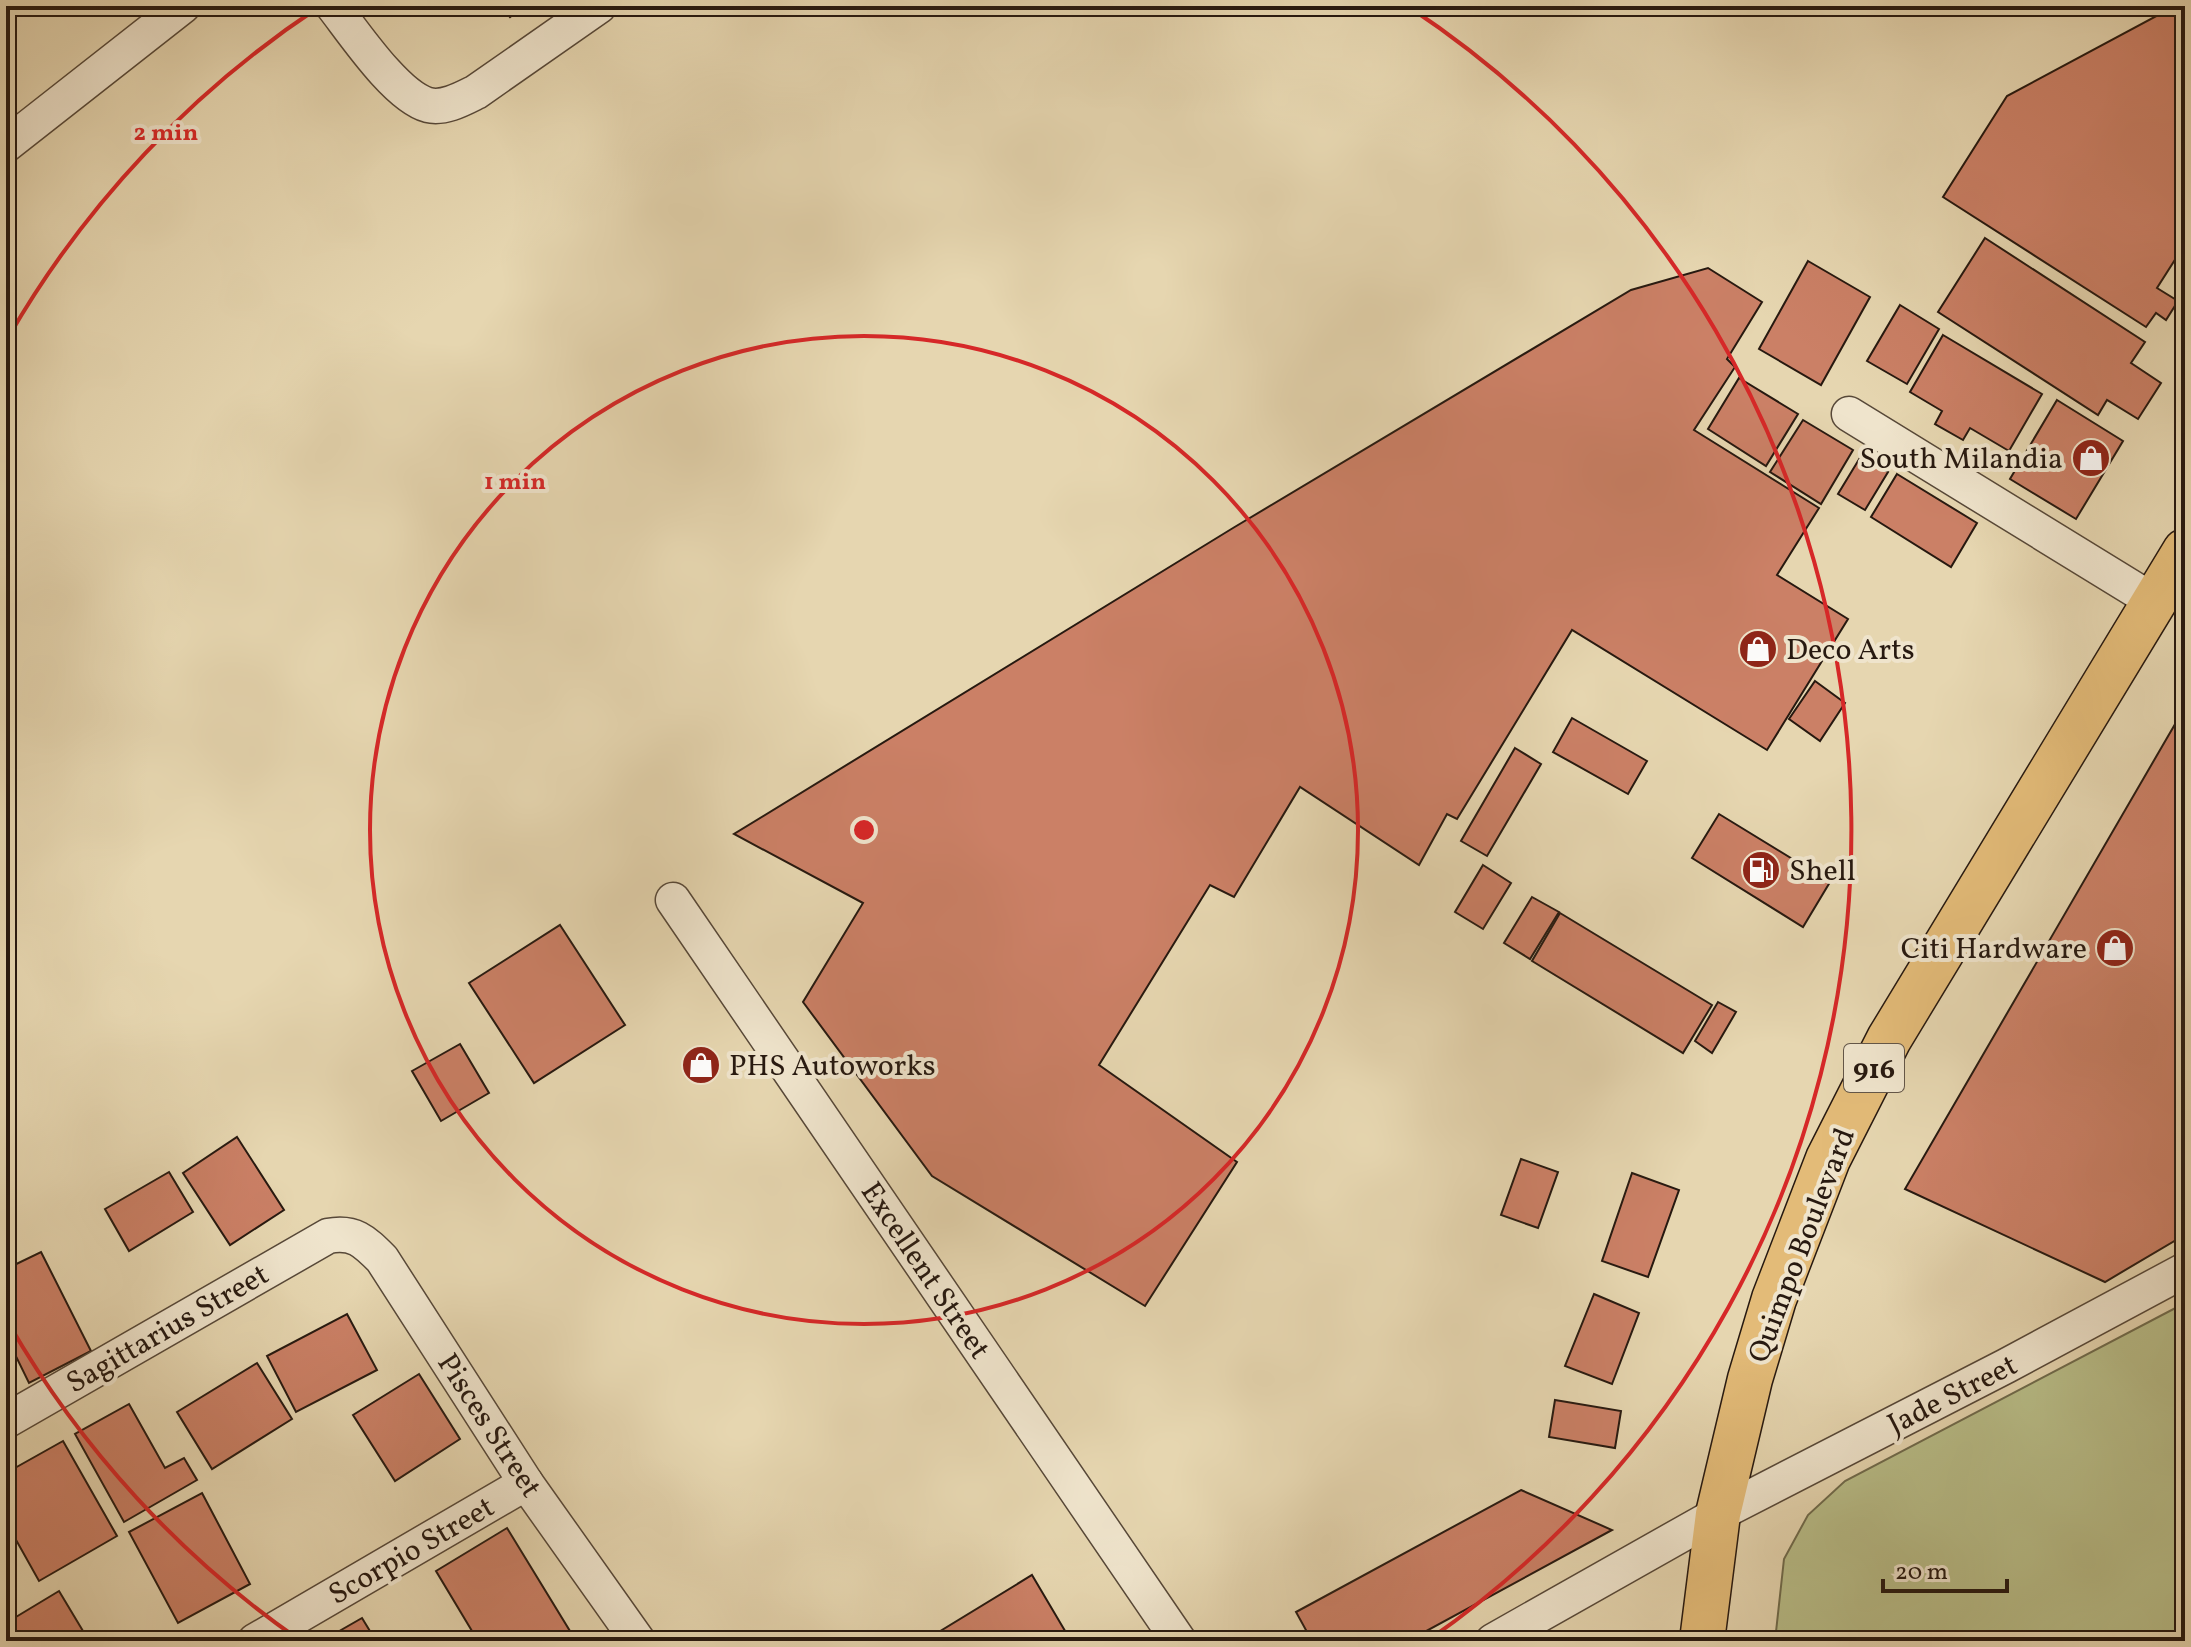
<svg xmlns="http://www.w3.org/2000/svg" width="2191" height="1647" viewBox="0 0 2191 1647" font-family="Vollkorn,serif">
<rect width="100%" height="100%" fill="#e6d6b0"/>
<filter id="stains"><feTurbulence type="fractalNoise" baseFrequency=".0025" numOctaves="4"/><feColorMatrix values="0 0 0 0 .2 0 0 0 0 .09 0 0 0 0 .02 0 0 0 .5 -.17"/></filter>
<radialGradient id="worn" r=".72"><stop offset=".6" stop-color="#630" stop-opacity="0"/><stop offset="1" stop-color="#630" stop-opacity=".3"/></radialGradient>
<path fill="#b8bd88" stroke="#706b4c" stroke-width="2" d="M2185 1303V1641H1775L1784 1559 1808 1515 1845 1481Z"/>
<g fill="#cb8066" stroke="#271910" stroke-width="2">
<path d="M501 6H524L510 17Z"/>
<path d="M2175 6H2185V244L2157 288 2178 301 2166 320 2156 313 2146 327 1943 197 2007 96Z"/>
<path d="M1985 238 2145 342 2131 363 2161 383 2138 419 2107 400 2098 415 1938 312Z"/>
<path d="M1808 261 1870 297 1821 385 1759 349Z"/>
<path d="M1708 268 1762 302 1727 359 1735 367 1694 430 1819 508 1777 575 1848 619 1767 750 1572 630 1457 819 1447 814 1419 865 1300 787 1234 897 1210 885 1099 1065 1237 1162 1145 1306 932 1176 803 1002 863 903 734 834 1233 528 1631 290Z"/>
<path d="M1900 305 1939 329 1907 384 1867 361Z"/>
<path d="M1943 335 2042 394 2009 451 1970 428 1963 440 1935 424 1942 411 1910 392Z"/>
<path d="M1739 378 1798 414 1766 466 1708 429Z"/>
<path d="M2057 400 2123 441 2076 519 2010 479Z"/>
<path d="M1803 420 1853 450 1821 504 1770 472Z"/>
<path d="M1861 456 1888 472 1865 510 1838 494Z"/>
<path d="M1897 474 1977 523 1951 567 1871 517Z"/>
<path d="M1815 681 1845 703 1820 741 1789 719Z"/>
<path d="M2185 707V1224L2176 1240 2105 1282 1905 1189Z"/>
<path d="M1572 718 1647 761 1628 794 1553 752Z"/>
<path d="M1515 748 1541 764 1487 856 1461 841Z"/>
<path d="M1719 814 1830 882 1803 927 1692 858Z"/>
<path d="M1483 865 1511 883 1483 929 1455 912Z"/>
<path d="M1532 897 1559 912 1530 959 1504 943Z"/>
<path d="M1560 913 1712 1005 1683 1053 1532 961Z"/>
<path d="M560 925 625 1025 534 1083 469 983Z"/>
<path d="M1718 1002 1736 1012 1712 1053 1695 1041Z"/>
<path d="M460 1044 489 1093 441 1121 412 1071Z"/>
<path d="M237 1137 284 1210 230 1245 183 1173Z"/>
<path d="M1521 1159 1558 1172 1538 1228 1501 1215Z"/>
<path d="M169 1172 193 1212 129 1251 105 1209Z"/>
<path d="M1632 1173 1679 1190 1648 1277 1602 1261Z"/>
<path d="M41 1252 91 1351 29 1383 6 1336V1269Z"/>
<path d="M1594 1294 1639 1313 1612 1384 1565 1366Z"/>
<path d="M347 1314 377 1370 296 1412 267 1356Z"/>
<path d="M257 1363 292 1419 212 1469 177 1412Z"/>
<path d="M419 1374 460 1439 395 1481 353 1415Z"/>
<path d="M1555 1400 1621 1411 1615 1448 1549 1437Z"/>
<path d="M129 1404 165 1468 184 1458 197 1480 124 1522 75 1434Z"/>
<path d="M63 1441 117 1536 39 1581 6 1522V1473Z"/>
<path d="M1521 1490 1612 1530 1408 1641H1312L1296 1612Z"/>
<path d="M202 1493 250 1584 178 1623 129 1532Z"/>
<path d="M507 1528 573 1636 565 1641H478L436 1571Z"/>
<path d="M1032 1575 1071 1641H924Z"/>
<path d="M59 1591 89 1641H6V1623Z"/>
<path d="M362 1618 376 1641H322Z"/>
</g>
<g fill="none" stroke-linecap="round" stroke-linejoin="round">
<g stroke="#574838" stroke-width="37">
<g id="minor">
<path d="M333 6C354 33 396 96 428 105 444 109 462 99 476 92L599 6"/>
<path d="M6 145 183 6"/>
<path d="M1849 414 2155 602"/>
<path d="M673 900 1179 1641"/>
<path d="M6 1421 328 1236C354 1231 364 1241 382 1259L526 1483 638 1641"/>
<path d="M255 1641 526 1483"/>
<path d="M1493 1641 1718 1514 2006 1366 2185 1270"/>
</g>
</g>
<g stroke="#271910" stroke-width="47">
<path id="primary" d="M1702 1641 1718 1514 1750 1379 1774 1299 1828 1159 1889 1039 2185 551"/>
</g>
<use href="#minor" stroke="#efe4cc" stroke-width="34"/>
<use href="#primary" stroke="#e3bb78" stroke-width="44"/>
</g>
<g fill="none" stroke="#d62828" stroke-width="4">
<circle cx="864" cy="830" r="494"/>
<path d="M298 1639A987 987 0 0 1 9 1324M9 336A987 987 0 0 1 319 7M1409 7A987 987 0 0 1 1430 1639"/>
</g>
<defs>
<g id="shop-disc" transform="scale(2)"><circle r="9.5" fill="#8f2418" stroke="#efe4cc"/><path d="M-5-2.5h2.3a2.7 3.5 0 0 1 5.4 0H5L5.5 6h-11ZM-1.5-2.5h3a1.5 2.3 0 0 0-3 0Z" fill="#fff"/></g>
<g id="fuel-disc" transform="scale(2)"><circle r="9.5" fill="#8f2418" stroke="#efe4cc"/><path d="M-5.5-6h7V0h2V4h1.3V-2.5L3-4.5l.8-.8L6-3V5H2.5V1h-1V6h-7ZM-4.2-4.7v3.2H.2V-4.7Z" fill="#fff"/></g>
</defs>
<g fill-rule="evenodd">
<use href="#shop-disc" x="2091" y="458"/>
<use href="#shop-disc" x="1758" y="649"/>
<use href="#fuel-disc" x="1761" y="870"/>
<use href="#shop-disc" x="2115" y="948"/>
<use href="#shop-disc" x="701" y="1065"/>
</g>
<g text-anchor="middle" stroke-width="8" stroke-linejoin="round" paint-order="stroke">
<rect fill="#efe4cc" stroke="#635648" stroke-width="2" x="1844" y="1044" width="60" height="48" rx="6"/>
<g font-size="28" font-weight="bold" fill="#271910">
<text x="1874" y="1078">916</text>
</g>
<g font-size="30" fill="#271910" stroke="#efe4cc" text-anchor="start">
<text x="2063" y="468" text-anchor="end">South Milandia</text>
<text x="1786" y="659">Deco Arts</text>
<text x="1789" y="880">Shell</text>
<text x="2087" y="958" text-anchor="end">Citi Hardware</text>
<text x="729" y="1075">PHS Autoworks</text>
</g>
<g font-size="30" fill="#271910" stroke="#efe4cc">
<text transform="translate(1801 1245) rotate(-69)" y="10">Quimpo Boulevard</text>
<text transform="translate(926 1270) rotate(56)" y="10">Excellent Street</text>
<text transform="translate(167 1328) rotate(-30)" y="10">Sagittarius Street</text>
<text transform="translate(1952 1394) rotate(-27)" y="10">Jade Street</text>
<text transform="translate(490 1425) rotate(57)" y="10">Pisces Street</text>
<text transform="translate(411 1550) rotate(-30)" y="10">Scorpio Street</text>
</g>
</g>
<circle cx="864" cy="830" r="12" fill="#d62828" stroke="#efe4cc" stroke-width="4"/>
<g font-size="24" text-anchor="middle" font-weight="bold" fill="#d62828" stroke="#efe4cc" stroke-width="8" stroke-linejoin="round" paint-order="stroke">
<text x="166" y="140">2 min</text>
<text x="515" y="489">1 min</text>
</g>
<rect width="2191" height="1647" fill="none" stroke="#e6d6b0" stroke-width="32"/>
<rect x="8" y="8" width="2175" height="1631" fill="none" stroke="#271910" stroke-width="4"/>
<rect x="16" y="16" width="2159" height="1615" fill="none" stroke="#271910" stroke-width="2"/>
<path d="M1883 1579v12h124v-12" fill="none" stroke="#271910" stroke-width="4"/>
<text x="1895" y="1579" font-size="24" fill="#271910" stroke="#efe4cc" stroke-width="6" paint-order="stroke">20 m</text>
<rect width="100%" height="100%" filter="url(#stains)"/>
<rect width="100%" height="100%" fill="url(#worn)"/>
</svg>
